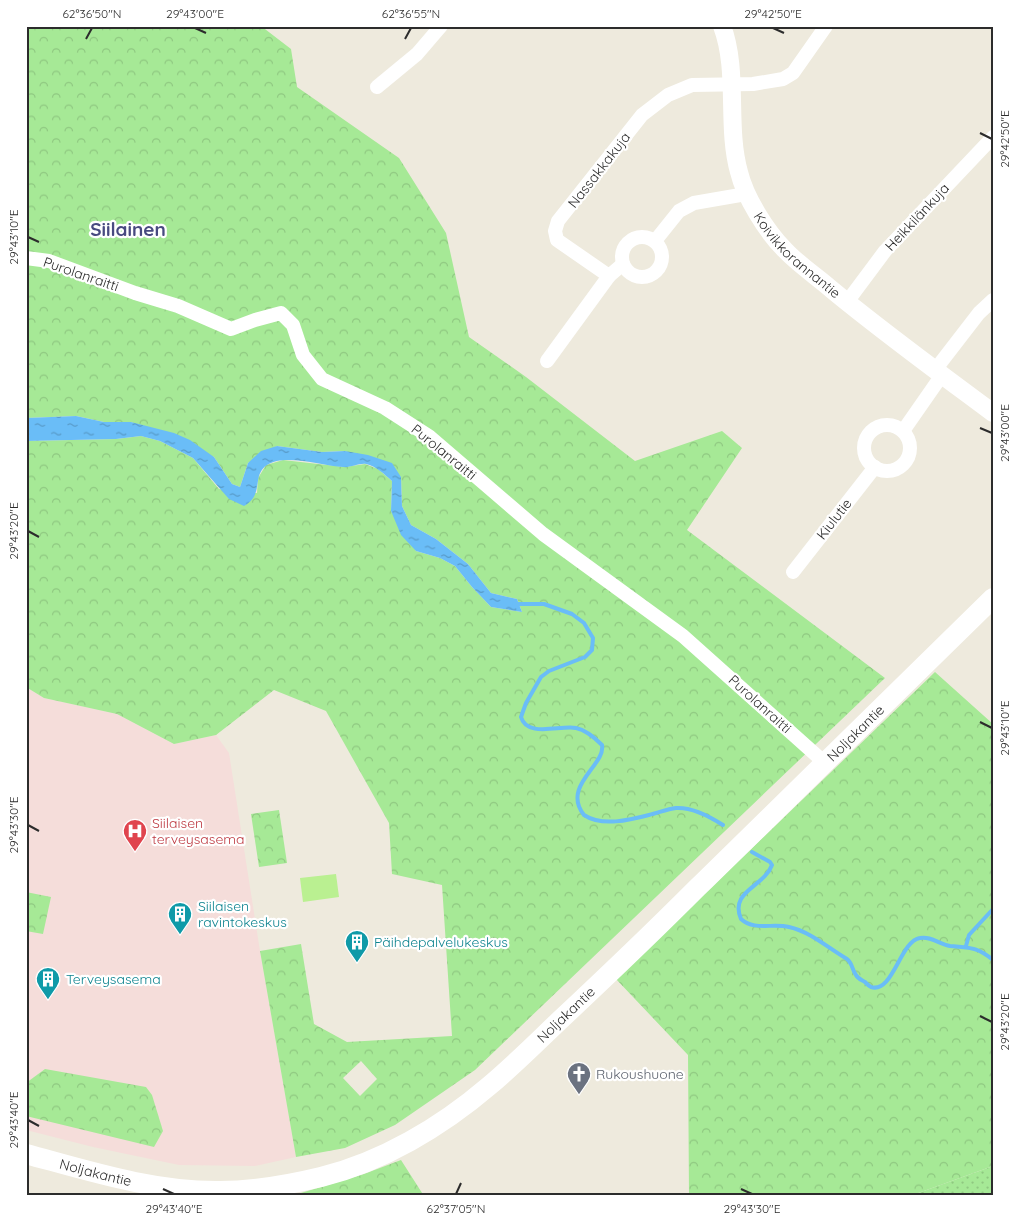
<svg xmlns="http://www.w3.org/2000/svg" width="1019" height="1222" viewBox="0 0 1019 1222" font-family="Quicksand,sans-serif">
<defs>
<pattern id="grass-dots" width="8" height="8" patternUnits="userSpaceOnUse" patternTransform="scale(1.25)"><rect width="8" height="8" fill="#a6e996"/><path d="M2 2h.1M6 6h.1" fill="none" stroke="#8fc881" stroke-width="1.8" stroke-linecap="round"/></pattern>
<pattern id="forest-crowns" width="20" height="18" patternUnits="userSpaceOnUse" patternTransform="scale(1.25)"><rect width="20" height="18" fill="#a6e996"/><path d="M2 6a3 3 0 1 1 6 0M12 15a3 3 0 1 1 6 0" fill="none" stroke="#8fc881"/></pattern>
<pattern id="water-ripples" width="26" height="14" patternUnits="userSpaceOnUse" patternTransform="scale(1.25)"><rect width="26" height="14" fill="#6abdf7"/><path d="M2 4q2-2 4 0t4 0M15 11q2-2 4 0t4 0" fill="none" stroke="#579ac8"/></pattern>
</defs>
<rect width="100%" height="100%" fill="#eeeadd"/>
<path fill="#f5ddda" d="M26 687 44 698 117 714 174 744 216 735 229 753 260 951 296 1157 255 1166 179 1165 93 1147 26 1130Z"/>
<path fill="url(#grass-dots)" d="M993 1166V1196H910Z"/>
<g fill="url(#forest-crowns)" fill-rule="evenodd">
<path d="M26 26H261L291 49 297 87 399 158 446 233 469 337 526 377 635 461 722 431 742 448 687 530 885 678 475 1070 395 1125 345 1148 296 1157 260 951 301 944 314 1024 347 1042 452 1036 442 885 392 874 389 823 326 711 274 690 216 735 174 744 117 714 44 698 26 687V441L116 439 141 436 160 441 193 458 219 489 257 493 258 478 266 465 283 460 345 467 365 464 378 469 392 481 391 511 416 551 440 558 455 566 472 587 491 607 522 612 517 599 491 593 468 564 436 539 411 525 402 506 401 477 345 451 322 452 277 446 248 463 240 487 232 484 214 457 131 422H104L76 416 26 418ZM361 1061 377 1079 360 1096 343 1078Z"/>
<path d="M935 672 993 724V1166L910 1196H689L688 1055 616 979Z"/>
<path d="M279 810 287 863 259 867 251 814Z"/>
<path d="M26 892 51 897 43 934 26 931Z"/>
<path d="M45 1069 146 1087 152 1095 163 1131 154 1147 26 1116V1083Z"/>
<path d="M401 1160 424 1196H291L364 1174Z"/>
</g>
<path fill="#baf091" d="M336 874 339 897 303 902 300 878Z"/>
<path fill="url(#water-ripples)" d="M76 416 104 422H131L174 433 190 440 214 457 232 484 240 487 248 463 261 451 277 446 322 452 345 451 368 455 392 463 401 477 402 506 411 525 436 539 468 564 491 593 517 599 522 612 491 607 472 587 455 566 440 558 416 551 401 535 391 511 392 481C384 474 376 466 366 464 359 463 350 468 343 467 323 466 285 453 267 465 251 476 265 494 244 506L229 499 193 458 160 441 141 436 116 439 26 441V418Z"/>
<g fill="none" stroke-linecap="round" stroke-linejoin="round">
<g stroke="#6abdf7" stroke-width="4">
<path d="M514 604H544L572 614 584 623 593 638 592 650 585 657 549 671 541 677 526 703 521 717C527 738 560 725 576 728 586 730 595 738 602 745 606 765 561 786 584 815 602 827 630 820 649 815 658 813 667 809 676 808 692 807 709 816 723 825"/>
<path d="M752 852 770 862 772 865C764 887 729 891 741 919 754 931 773 923 789 927 811 932 828 948 847 959 853 964 852 970 856 975 858 979 862 980 865 982 867 984 869 986 871 987 893 994 900 941 920 938 931 936 939 944 950 946 969 948 976 946 993 960"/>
<path d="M966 946 969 935 993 909"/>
</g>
<g stroke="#fff" stroke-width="14">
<path d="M377 87 417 54 441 26"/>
<circle cx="642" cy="257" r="20"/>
<path d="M655 241 679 211 694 203 746 194"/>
<path d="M26 258 49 261 135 293 178 306 231 329 255 320 281 313 293 325 303 355 322 379 385 408 430 437 543 534 683 636 825 763"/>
<path d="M623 264 609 276 557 240 555 231 558 221 642 115 668 95 692 85 753 84 783 79 793 73 826 26"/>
<path d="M847 302 885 251 993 137"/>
<path d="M547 361 609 276"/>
<path d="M935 370 979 313 993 300"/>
<circle cx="887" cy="448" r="23"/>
<path d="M903 431 942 375"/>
<path d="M793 572 875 467"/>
</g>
<path stroke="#fff" stroke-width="18" id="s1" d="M722 26C739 71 726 126 739 172 745 197 766 231 785 250 798 264 816 276 831 289 883 332 938 372 993 413"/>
<path stroke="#fff" stroke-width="20" id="s2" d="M26 1154C89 1171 154 1192 220 1191 254 1191 288 1185 321 1177 382 1162 441 1127 489 1086 513 1066 536 1043 559 1021 606 977 652 933 697 888 796 792 894 695 993 598"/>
</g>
<path fill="none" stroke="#2c2c2c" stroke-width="2" d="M195 28 206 33M773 28 784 33M86 39 92 28M405 39 411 28M980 133 992 139M28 237 39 242M980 428 992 433M28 531 39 537M980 722 992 728M28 825 39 831M980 1016 992 1022M28 1120 39 1126M163 1189 174 1194M741 1189 752 1194M456 1194 461 1183"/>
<defs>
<g id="hospital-pin" transform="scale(1.25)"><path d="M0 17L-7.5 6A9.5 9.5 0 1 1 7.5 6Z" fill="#e0444e" stroke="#fff"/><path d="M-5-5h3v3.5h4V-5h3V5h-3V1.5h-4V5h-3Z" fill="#fff"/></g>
<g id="building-pin" transform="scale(1.25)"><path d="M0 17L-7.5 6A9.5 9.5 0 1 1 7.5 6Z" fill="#0f9aa8" stroke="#fff"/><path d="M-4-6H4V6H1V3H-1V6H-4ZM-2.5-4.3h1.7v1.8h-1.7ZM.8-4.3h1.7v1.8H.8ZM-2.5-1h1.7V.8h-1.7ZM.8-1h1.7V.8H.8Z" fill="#fff"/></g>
<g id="church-pin" transform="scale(1.25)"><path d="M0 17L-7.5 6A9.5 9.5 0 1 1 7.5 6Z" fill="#6b7280" stroke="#fff"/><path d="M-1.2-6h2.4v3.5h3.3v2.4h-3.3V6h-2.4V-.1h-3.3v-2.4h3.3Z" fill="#fff"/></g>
</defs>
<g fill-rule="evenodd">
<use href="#hospital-pin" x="135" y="831"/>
<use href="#building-pin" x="180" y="914"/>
<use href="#building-pin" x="357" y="942"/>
<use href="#building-pin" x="48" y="979"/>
<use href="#church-pin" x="579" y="1074"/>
</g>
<g text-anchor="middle" stroke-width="4.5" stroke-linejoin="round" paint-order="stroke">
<g font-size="14" fill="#2c2c2c" stroke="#fff">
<text transform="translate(599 170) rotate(-52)" y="5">Nassakkakuja</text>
<text transform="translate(917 217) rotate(-47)" y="5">Heikkilänkuja</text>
<text dy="5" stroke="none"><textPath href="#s1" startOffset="251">Koivikkorannantie</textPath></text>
<text transform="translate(81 274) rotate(19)" y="5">Purolanraitti</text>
<text transform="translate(444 452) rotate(39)" y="5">Purolanraitti</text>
<text transform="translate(834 519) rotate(-52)" y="5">Kiulutie</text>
<text transform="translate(760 704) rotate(42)" y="5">Purolanraitti</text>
<text dy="5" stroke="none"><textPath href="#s2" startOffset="1002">Noljakantie</textPath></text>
<text dy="5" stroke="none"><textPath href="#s2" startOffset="598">Noljakantie</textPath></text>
<text dy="5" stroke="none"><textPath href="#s2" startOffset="72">Noljakantie</textPath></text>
</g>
<g font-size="14" fill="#be3a42" stroke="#fff" text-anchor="start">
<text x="152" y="828">Siilaisen<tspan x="152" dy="16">terveysasema</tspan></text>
</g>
<g font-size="14" fill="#0d838f" stroke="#fff" text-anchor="start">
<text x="198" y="911">Siilaisen<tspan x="198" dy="16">ravintokeskus</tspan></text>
<text x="374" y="947">Päihdepalvelukeskus</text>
<text x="66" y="984">Terveysasema</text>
</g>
<g font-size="14" fill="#5b616d" stroke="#fff" text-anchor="start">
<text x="596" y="1079">Rukoushuone</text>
</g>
<g font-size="19" font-weight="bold" fill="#484a80" stroke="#fff">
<text x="128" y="236">Siilainen</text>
</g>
</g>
<rect width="1019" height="1222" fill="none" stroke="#ffffff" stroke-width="55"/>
<rect x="28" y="28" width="964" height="1166" fill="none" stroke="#2c2c2c" stroke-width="2"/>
<g font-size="12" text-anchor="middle" fill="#2c2c2c">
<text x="92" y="18">62°36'50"N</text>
<text x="195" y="18">29°43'00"E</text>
<text x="411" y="18">62°36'55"N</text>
<text x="773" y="18">29°42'50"E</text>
<text transform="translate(1005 139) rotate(-90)" y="4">29°42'50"E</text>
<text transform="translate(14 237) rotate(-90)" y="4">29°43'10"E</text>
<text transform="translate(1005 433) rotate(-90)" y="4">29°43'00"E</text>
<text transform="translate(14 531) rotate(-90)" y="4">29°43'20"E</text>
<text transform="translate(1005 728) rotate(-90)" y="4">29°43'10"E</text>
<text transform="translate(14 825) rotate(-90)" y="4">29°43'30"E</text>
<text transform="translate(1005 1022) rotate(-90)" y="4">29°43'20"E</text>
<text transform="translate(14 1120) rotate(-90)" y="4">29°43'40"E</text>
<text x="174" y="1213">29°43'40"E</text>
<text x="456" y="1213">62°37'05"N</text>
<text x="752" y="1213">29°43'30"E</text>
</g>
</svg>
